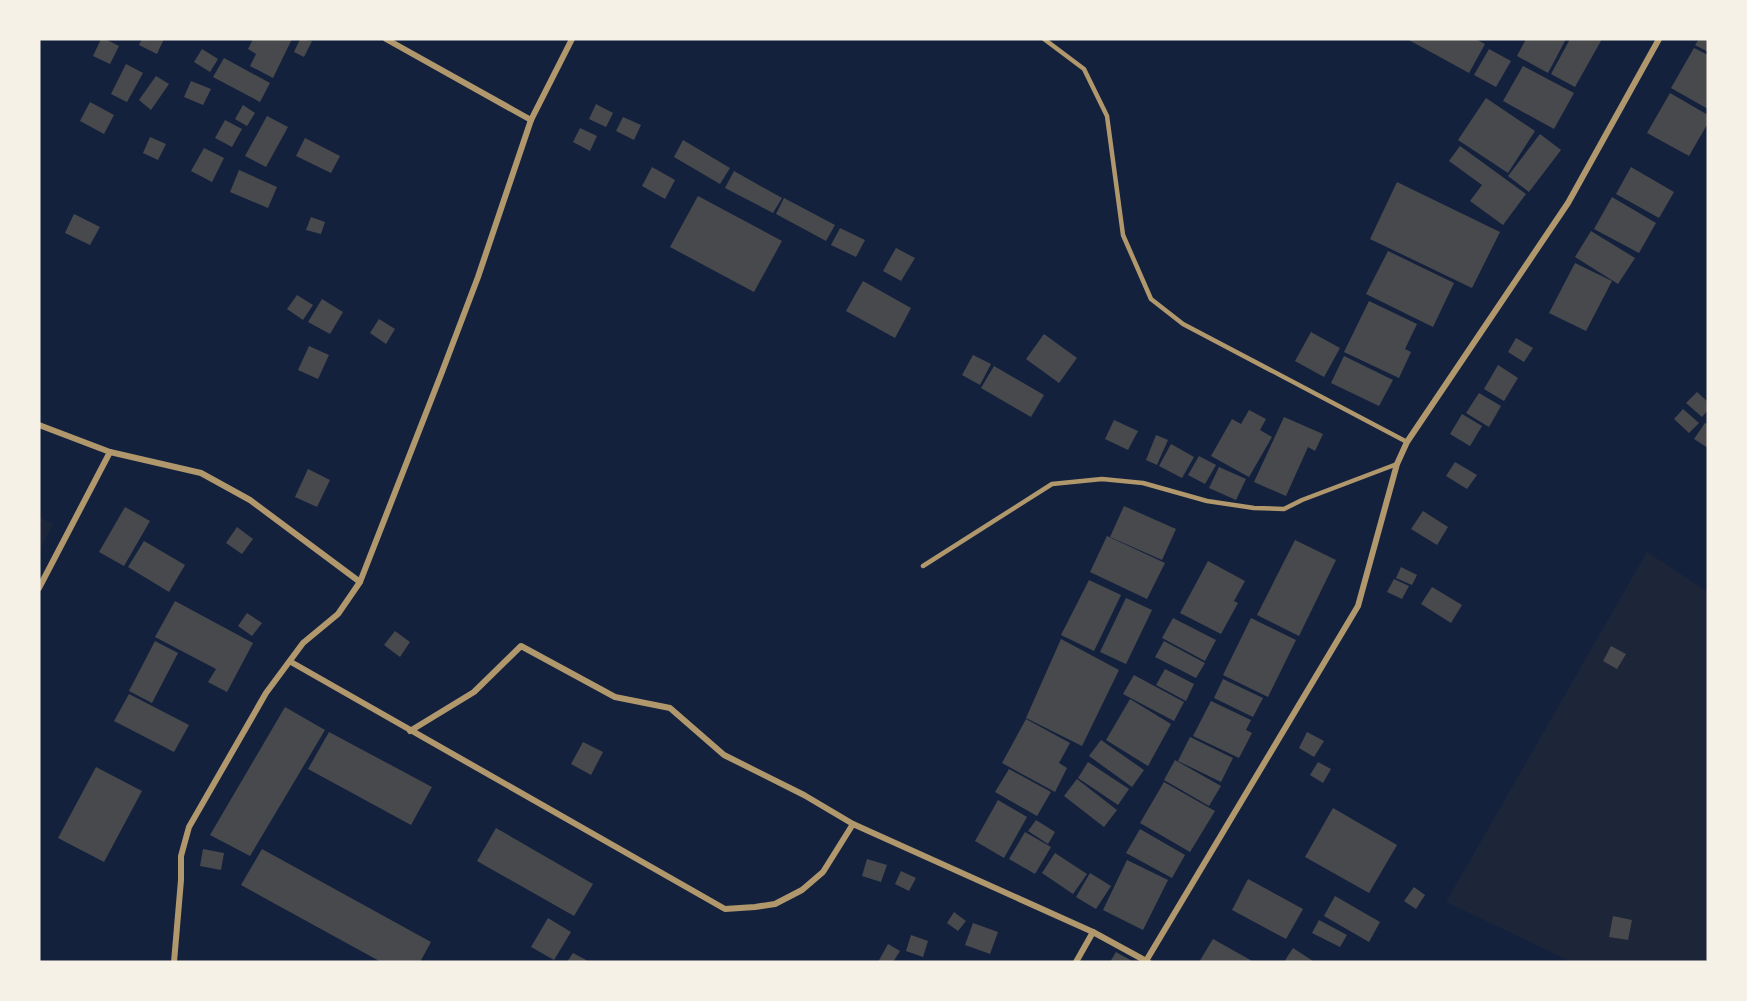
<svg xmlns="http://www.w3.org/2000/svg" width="1747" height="1001" viewBox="0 0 1747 1001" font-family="'Source Serif 4',serif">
<rect width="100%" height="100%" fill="#14213d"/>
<g fill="#1d2539">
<path d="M39 517 53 524 39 551Z"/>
<path d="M1647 552 1708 592V962H1572L1446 902Z"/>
</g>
<g fill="#48494c">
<path d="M101 39H105L119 46 110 64 93 56Z"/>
<path d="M142 39H164L157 54 139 45Z"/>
<path d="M253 39H292L273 78 250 66 256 54 248 49Z"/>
<path d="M300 39 312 41 304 57 294 52Z"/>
<path d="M1407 39H1475L1485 44 1469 73Z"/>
<path d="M1526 39H1566L1548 73 1517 56Z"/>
<path d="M1570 39H1602L1575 87 1551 74Z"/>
<path d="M1699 39H1708V52L1695 45Z"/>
<path d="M1694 48 1708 55V109L1671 88Z"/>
<path d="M202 49 218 59 210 72 194 62Z"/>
<path d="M1489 49 1511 61 1496 87 1474 75Z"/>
<path d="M224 58 270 83 260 102 213 77Z"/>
<path d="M126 64 143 73 127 102 111 94Z"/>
<path d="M1523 66 1574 93 1554 129 1503 101Z"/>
<path d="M156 76 169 84 151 110 139 100Z"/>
<path d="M191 81 211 89 203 105 184 97Z"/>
<path d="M1670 93 1708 115V123L1689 156 1647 133Z"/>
<path d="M1486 98 1535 131 1508 173 1458 140Z"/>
<path d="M90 102 114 115 104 134 80 121Z"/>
<path d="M596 104 613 113 606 127 589 119Z"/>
<path d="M243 105 255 113 247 126 235 119Z"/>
<path d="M267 116 288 127 266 167 245 156Z"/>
<path d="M623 117 641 125 634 140 616 131Z"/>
<path d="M225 120 242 129 232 147 215 138Z"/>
<path d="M580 128 597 136 590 151 573 142Z"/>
<path d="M1540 134 1561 150 1529 192 1508 176Z"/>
<path d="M150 137 166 144 158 160 143 153Z"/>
<path d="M305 138 340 156 331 173 296 156Z"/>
<path d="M683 140 730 168 720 184 674 157Z"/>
<path d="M1460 146 1526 194 1503 225 1470 201 1482 185 1449 161Z"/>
<path d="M204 148 224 158 212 182 191 171Z"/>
<path d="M652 167 675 180 665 199 642 186Z"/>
<path d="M1631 167 1674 192 1659 218 1616 194Z"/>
<path d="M239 170 277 187 268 208 230 192Z"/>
<path d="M734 171 782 198 773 213 725 188Z"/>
<path d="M1397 182 1500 232 1472 288 1370 239Z"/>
<path d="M698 196 782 241 754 292 670 247Z"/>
<path d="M1612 197 1656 223 1639 253 1594 229Z"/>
<path d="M784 198 835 225 826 241 776 214Z"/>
<path d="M74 214 100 227 90 245 65 233Z"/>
<path d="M311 217 325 222 321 234 306 230Z"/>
<path d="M840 228 865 240 856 257 831 245Z"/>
<path d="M1591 231 1635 258 1618 284 1575 257Z"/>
<path d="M896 248 915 258 901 281 883 271Z"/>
<path d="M1388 251 1454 283 1433 327 1366 294Z"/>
<path d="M1575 263 1612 281 1586 331 1549 313Z"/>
<path d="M863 281 911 308 895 338 846 311Z"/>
<path d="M297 295 313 305 303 320 287 309Z"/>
<path d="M322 299 343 312 330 334 308 322Z"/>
<path d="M1369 301 1417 324 1405 349 1411 352 1399 378 1344 352Z"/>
<path d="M379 319 395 329 386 344 370 333Z"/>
<path d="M1311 332 1340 348 1324 377 1295 361Z"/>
<path d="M1044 334 1077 358 1059 383 1026 359Z"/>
<path d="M1516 338 1533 348 1524 362 1508 352Z"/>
<path d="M309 346 329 355 318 379 298 370Z"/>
<path d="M973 355 991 364 980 385 962 375Z"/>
<path d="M1344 356 1393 380 1379 406 1331 383Z"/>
<path d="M1498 365 1518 378 1504 401 1484 389Z"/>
<path d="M994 366 1044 395 1031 417 981 388Z"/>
<path d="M1697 392 1708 402V410L1702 417 1686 403Z"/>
<path d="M1479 393 1501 406 1489 427 1466 413Z"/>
<path d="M1683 409 1699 423 1689 433 1674 419Z"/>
<path d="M1249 410 1266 419 1260 430 1272 437 1249 477 1211 456 1232 419 1241 424Z"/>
<path d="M1462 414 1482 426 1470 446 1450 434Z"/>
<path d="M1284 417 1323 434 1315 451 1308 447 1286 496 1254 482Z"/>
<path d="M1114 420 1138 431 1128 450 1105 439Z"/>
<path d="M1705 423 1708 424V448L1694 439Z"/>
<path d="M1156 435 1168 440 1157 465 1146 460Z"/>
<path d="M1171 444 1194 457 1182 478 1159 466Z"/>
<path d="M1199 456 1216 465 1205 484 1188 475Z"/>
<path d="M1455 462 1477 475 1467 489 1446 476Z"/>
<path d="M1219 467 1246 479 1236 500 1209 488Z"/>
<path d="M308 469 330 480 317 507 295 497Z"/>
<path d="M1124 506 1176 529 1162 560 1110 537Z"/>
<path d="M125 507 150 521 124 566 99 552Z"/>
<path d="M1423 511 1448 527 1437 545 1411 529Z"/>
<path d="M237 527 253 539 242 554 226 543Z"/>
<path d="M1107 536 1165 563 1147 599 1090 572Z"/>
<path d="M1295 540 1336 560 1299 636 1257 615Z"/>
<path d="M144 541 185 565 169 592 128 567Z"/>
<path d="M1208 561 1245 581 1234 601 1238 603 1221 634 1180 613Z"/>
<path d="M1401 567 1417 575 1412 585 1396 578Z"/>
<path d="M1394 579 1409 586 1402 599 1387 592Z"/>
<path d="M1089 580 1121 595 1094 651 1061 635Z"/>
<path d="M1432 587 1462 605 1451 623 1421 604Z"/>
<path d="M1126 598 1152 610 1126 664 1100 652Z"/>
<path d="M175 601 253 643 227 692 208 682 216 669 155 637Z"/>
<path d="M247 613 262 623 252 636 238 626Z"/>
<path d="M1173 618 1216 640 1205 661 1162 638Z"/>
<path d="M1251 618 1296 640 1268 697 1223 675Z"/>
<path d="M395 631 410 642 400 657 384 645Z"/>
<path d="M1061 639 1119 670 1082 746 1026 718Z"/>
<path d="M155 641 178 653 152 703 129 691Z"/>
<path d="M1164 641 1205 663 1196 678 1155 657Z"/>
<path d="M1611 646 1626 654 1617 669 1603 661Z"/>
<path d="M1165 669 1194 684 1186 701 1156 685Z"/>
<path d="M1134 675 1184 702 1174 721 1123 694Z"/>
<path d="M1223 679 1263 698 1253 717 1214 698Z"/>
<path d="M129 694 189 725 174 752 114 721Z"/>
<path d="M1130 699 1171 724 1148 766 1106 740Z"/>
<path d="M1211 701 1251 720 1246 730 1252 733 1239 758 1193 736Z"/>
<path d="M285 707 325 730 250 856 210 835Z"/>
<path d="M1026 719 1070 743 1059 763 1067 768 1055 792 1002 763Z"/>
<path d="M329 732 432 787 411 825 308 769Z"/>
<path d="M1307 732 1324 741 1314 757 1299 748Z"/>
<path d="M1190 737 1233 758 1221 782 1178 761Z"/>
<path d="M1101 740 1144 770 1132 787 1089 756Z"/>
<path d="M583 742 603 752 591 775 571 764Z"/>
<path d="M1175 760 1221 786 1209 806 1164 780Z"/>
<path d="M1088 762 1129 789 1118 805 1078 778Z"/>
<path d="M1318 762 1331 769 1323 783 1310 775Z"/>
<path d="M96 767 142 791 104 862 58 838Z"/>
<path d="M1009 769 1051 792 1037 816 995 792Z"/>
<path d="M1077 779 1117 810 1104 827 1064 796Z"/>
<path d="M1164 782 1215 811 1190 852 1140 823Z"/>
<path d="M998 800 1027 817 1004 858 975 841Z"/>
<path d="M1333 808 1397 845 1369 893 1305 857Z"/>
<path d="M1036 820 1055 832 1048 844 1028 831Z"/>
<path d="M496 828 593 884 574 916 477 861Z"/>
<path d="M1140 829 1185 855 1172 878 1126 853Z"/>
<path d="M1025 832 1051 847 1035 874 1009 859Z"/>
<path d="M203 849 224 853 221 870 200 866Z"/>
<path d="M262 849 431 942 420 962H381L241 885Z"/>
<path d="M1055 853 1087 874 1073 894 1042 873Z"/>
<path d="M867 859 887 865 881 882 862 876Z"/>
<path d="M1127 860 1168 880 1143 930 1103 910Z"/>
<path d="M901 871 916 878 909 891 895 884Z"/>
<path d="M1090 873 1111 886 1096 909 1076 897Z"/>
<path d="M1248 879 1303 909 1286 939 1232 910Z"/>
<path d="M1414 887 1425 895 1416 909 1404 901Z"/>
<path d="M1335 896 1380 922 1369 942 1324 916Z"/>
<path d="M954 912 966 921 958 931 947 923Z"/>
<path d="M1613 916 1632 920 1628 940 1609 937Z"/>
<path d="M548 918 571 932 554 960 531 947Z"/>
<path d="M1319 920 1347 935 1340 947 1312 933Z"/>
<path d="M973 923 998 932 990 954 965 945Z"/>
<path d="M911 935 928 941 923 957 906 951Z"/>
<path d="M1213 939 1254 962H1199Z"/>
<path d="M888 944 900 951 893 962H878Z"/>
<path d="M1293 948 1313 961 1312 962H1284Z"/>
<path d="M1116 952 1134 962H1110Z"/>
<path d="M573 953 590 962H567Z"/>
</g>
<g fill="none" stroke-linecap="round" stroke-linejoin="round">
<g stroke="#b1986c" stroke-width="4.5">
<path d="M1044 39 1084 69 1107 116 1123 235 1151 299 1183 324 1407 442"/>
<path d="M923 566 1052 484 1102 479 1143 483 1207 501 1254 508 1284 509 1302 500 1397 464"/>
</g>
<g stroke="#b1986c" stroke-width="6">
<path d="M386 39 531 120"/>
<path d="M39 425 110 452 39 588"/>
<path d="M110 452 201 473 250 500 360 582"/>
<path d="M291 662 725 909 755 907 775 904 802 890 823 872 853 824 1093 932"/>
<path d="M410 731 474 692 521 646 615 697 670 708 724 755 804 795 853 824"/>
<path d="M1146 961 1358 606 1397 464 1407 442 1568 203 1659 39"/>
<path d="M174 962 181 880V856L189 827 266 693 303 643 338 614 360 582 442 372 478 277 531 120 572 39"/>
<path d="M1076 962 1093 932 1148 962"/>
</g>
</g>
<rect width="1747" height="1001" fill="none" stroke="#f6f1e7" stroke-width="81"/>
</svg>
